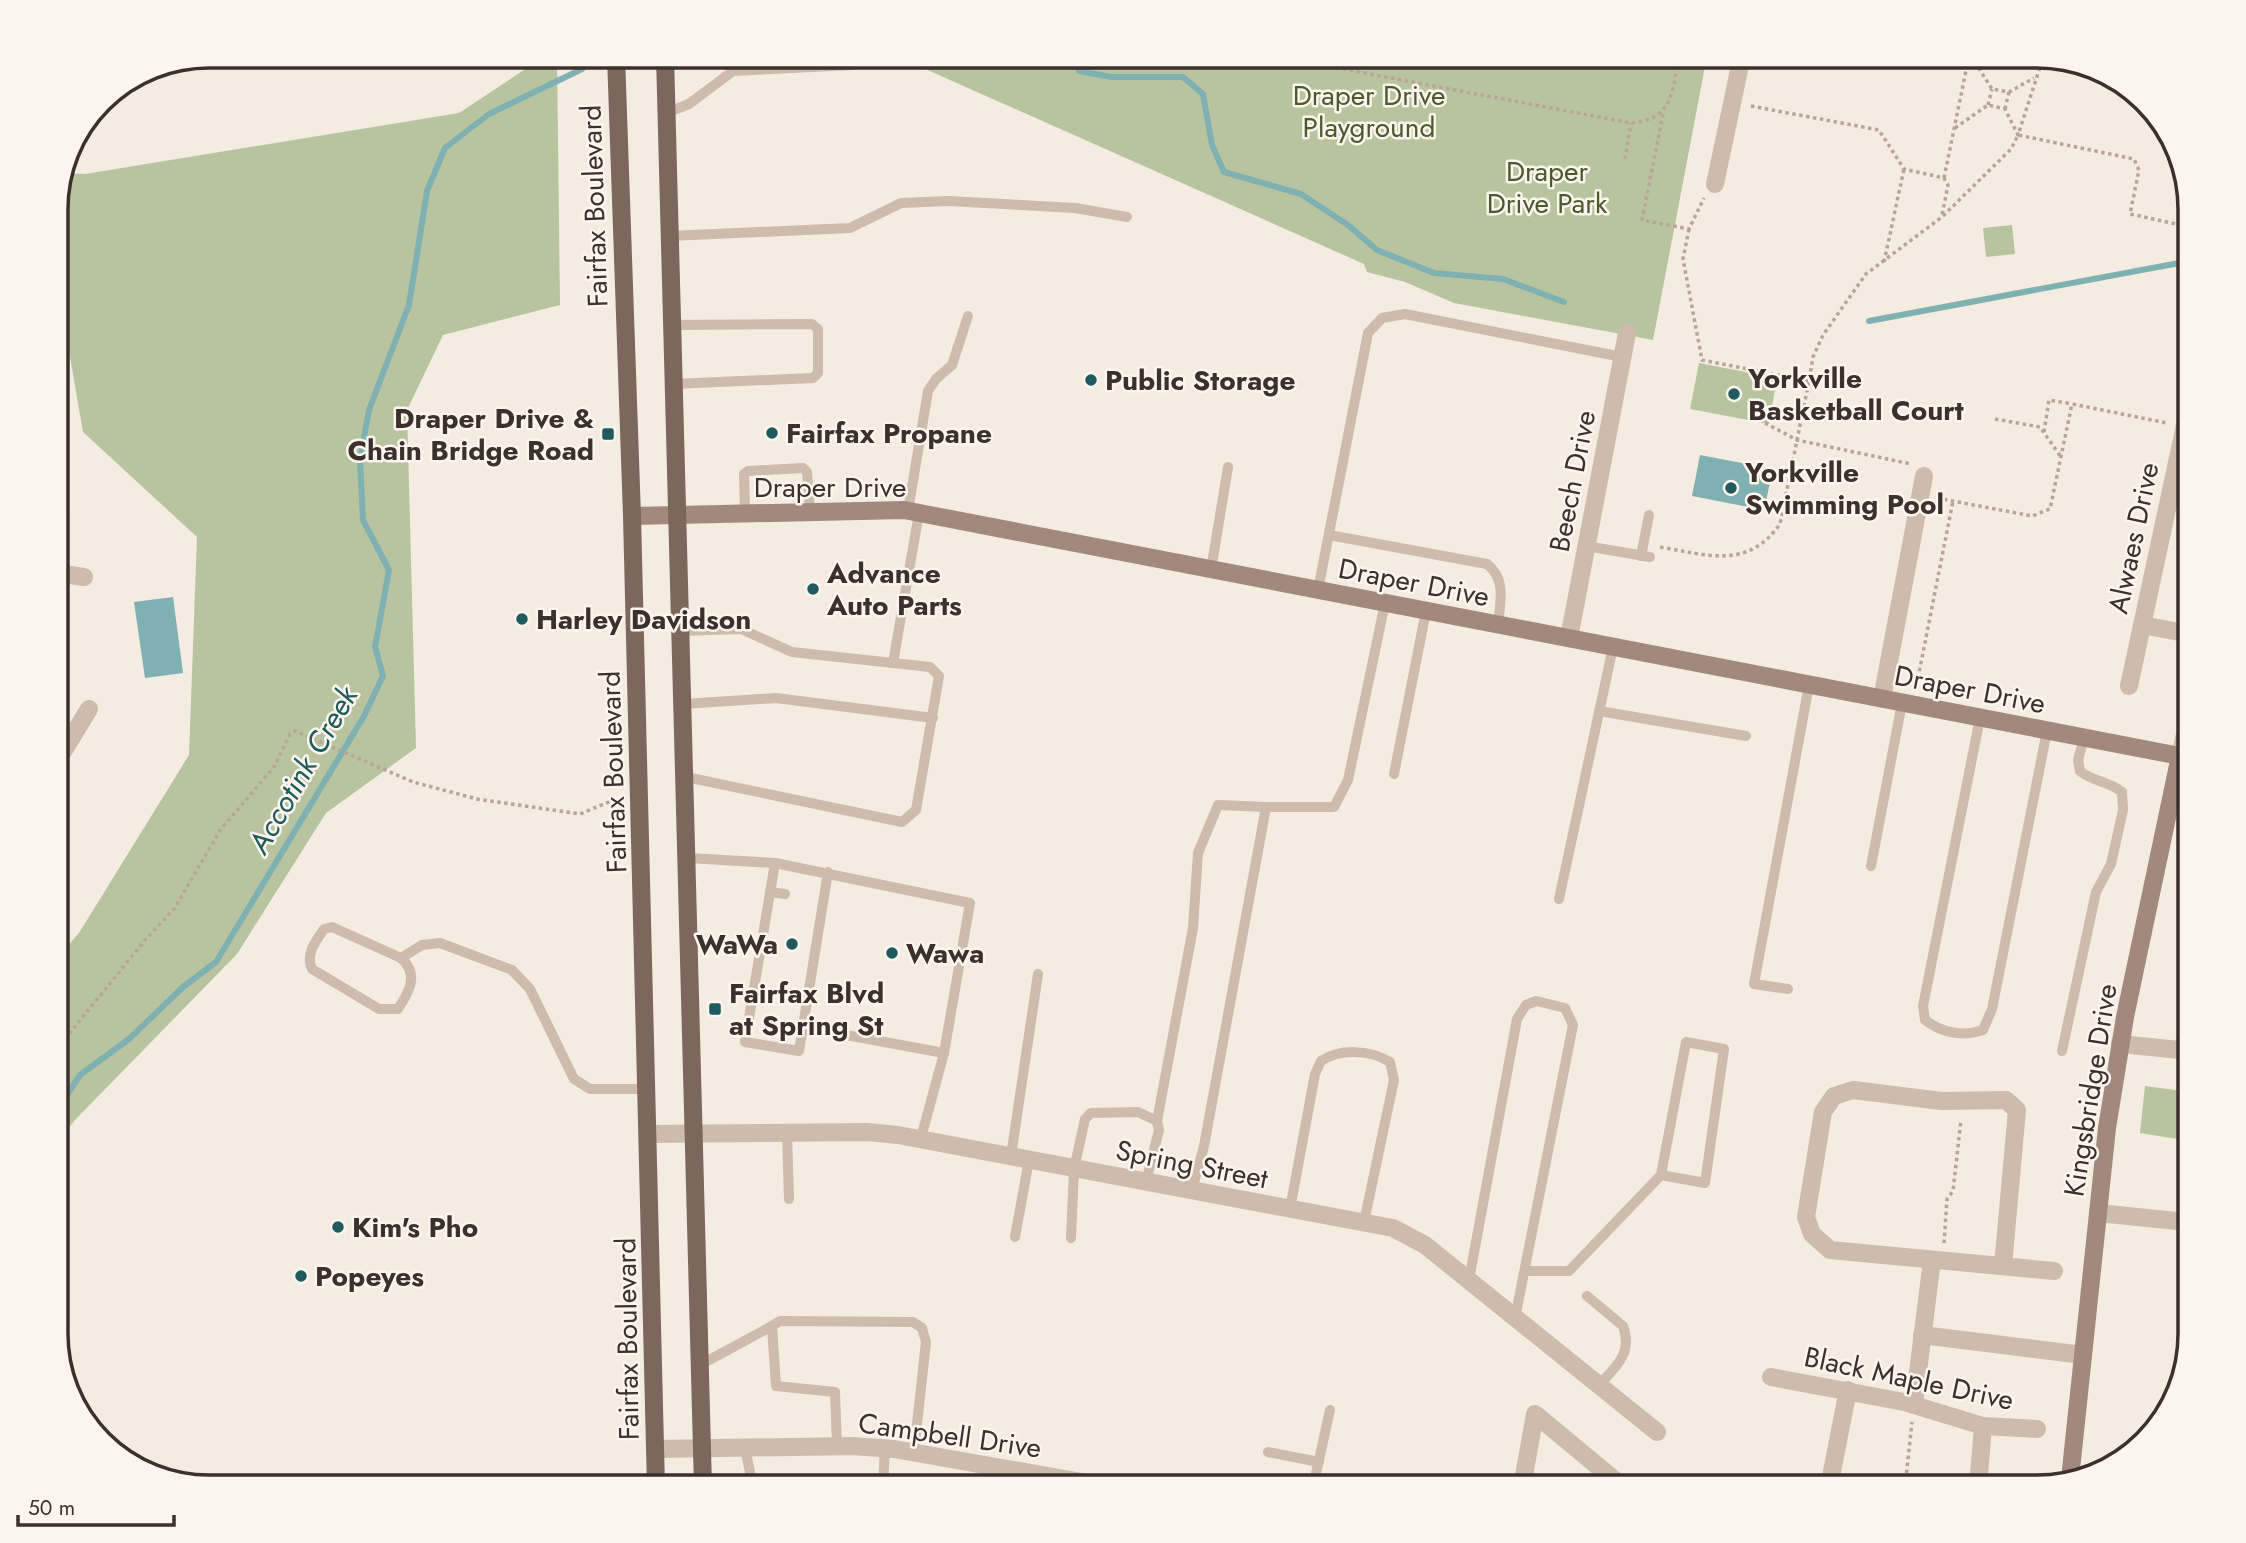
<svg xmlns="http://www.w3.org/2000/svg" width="2246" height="1543" viewBox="0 0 2246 1543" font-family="Jost,sans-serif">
<rect width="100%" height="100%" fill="#f4ebe1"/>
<g fill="#b8c4a0">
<path d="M545 56H557L560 305 443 335 407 410 416 748 326 813 237 954 74 1121 56 1146V959L79 933 189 755 197 537 83 432 65 328 56 324V199L62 173 85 174 459 113Z"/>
<path d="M896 56H1707L1653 340 1454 303 1405 282 1367 272 1364 264Z"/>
<path d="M2012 225 2015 254 1986 257 1983 228Z"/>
<path d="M1699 363 1777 378 1769 424 1690 409Z"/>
<path d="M2145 1086 2190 1092V1141L2140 1133Z"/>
</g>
<g fill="#7fb0b2">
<path d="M1700 455 1773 469 1764 510 1692 496Z"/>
<path d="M173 597 183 673 145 678 134 602Z"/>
</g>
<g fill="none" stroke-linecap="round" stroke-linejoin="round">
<g stroke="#7fb0b2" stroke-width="6">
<path d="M1073 56 1079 71 1111 77H1183L1203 94 1212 145 1224 172 1301 194 1348 225 1377 250 1434 273 1503 279 1564 302"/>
<path d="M1869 321 2190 261"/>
<path d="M56 1112 80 1075 129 1039 183 987 216 962 364 716 383 676 375 647 389 570 363 520 360 460 369 410 409 305 427 191 445 148 489 114 582 69 596 56"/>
</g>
<g stroke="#b9a596" stroke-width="3.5" stroke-dasharray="3.5 3.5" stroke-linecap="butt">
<path d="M1274 56 1631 123C1674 119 1672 92 1679 56"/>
<path d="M1971 56 1992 89 2009 92 2034 78"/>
<path d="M1988 105 1992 89"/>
<path d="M1751 106 1879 130 1904 169 1944 178 1948 185 1942 215"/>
<path d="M2005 109 2009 92"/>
<path d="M1663 114 1642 220 1689 229 1704 198"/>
<path d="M1955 128 1988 105 2005 109 2018 135 2043 58"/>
<path d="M1625 159 1631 123"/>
<path d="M1944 178 1969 56"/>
<path d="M1689 229 1683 259 1702 360 1809 381 1813 357 1823 335 1866 274 1942 217 2011 149 2018 135 2134 159 2139 170 2130 214 2190 227"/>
<path d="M1884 262 1904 169"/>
<path d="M1995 419 2040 427 2061 457"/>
<path d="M1765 423 1797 440 1911 464"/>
<path d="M2044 432 2049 400 2072 404"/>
<path d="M1937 498 2032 516 2050 509 2072 404 2167 423"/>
<path d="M1660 547C1707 555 1748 570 1780 524L1809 381"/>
<path d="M1918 678 1953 501"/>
<path d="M56 1050 145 940 174 909 221 829 274 767 290 734 295 731 413 782 477 799 580 814 616 799"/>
<path d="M1944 1243 1947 1199 1953 1191 1961 1120"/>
<path d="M1905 1487 1912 1422"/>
</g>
<g stroke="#cdbbac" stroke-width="10">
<path d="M666 113 689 104 733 71 853 65"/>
<path d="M669 236 850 228 901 203 948 201 1075 208 1127 217"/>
<path d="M672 325 812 324 818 329V373L813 378 673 384"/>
<path d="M908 511 928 391 936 379 952 365 968 316"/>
<path d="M745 513 744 474 748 471 803 468 807 472 810 511"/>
<path d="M1329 535 1487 564C1507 580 1500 602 1498 625"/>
<path d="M1586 546 1650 557"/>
<path d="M1641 556 1649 515"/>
<path d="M1211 570 1228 467"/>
<path d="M1318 590 1368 333 1382 318 1405 314 1622 357"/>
<path d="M680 631 741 629 792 652 930 667 939 676 916 810 902 822 686 777"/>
<path d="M893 663 919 513"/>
<path d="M683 704 776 698 933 718"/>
<path d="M1599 711 1746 736"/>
<path d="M1980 718 1923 1006 1925 1020C1942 1033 1963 1037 1983 1030L1992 1009 2047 731"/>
<path d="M1394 774 1426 611"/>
<path d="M688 858 775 863 970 903 944 1053 921 1138"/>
<path d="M775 863 745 1042 799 1051 828 872"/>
<path d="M1871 866 1902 703"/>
<path d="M770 892 785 894"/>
<path d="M1559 899 1613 647"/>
<path d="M332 927 401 958C419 974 410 991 398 1009H379L312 969C305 954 316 941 324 929Z"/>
<path d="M401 958 422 945 440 943 512 970 530 989 574 1079 590 1089H647"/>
<path d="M1788 989 1754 984 1809 685"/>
<path d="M803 1027 944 1053"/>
<path d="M2062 1051 2096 892 2111 864 2123 810 2122 792C2109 781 2093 782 2080 771L2078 760 2084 738"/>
<path d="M1157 1121 1193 928 1198 853 1218 805 1266 807"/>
<path d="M787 1133 789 1199"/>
<path d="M1011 1156 1038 974"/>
<path d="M1192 1190 1204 1146 1266 807H1334L1348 780 1385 603"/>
<path d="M1290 1209 1315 1074 1321 1061C1341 1048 1371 1050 1390 1062L1394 1080 1364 1222"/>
<path d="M1015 1237 1029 1160"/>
<path d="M1071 1238 1074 1169 1085 1119 1091 1113 1138 1112 1157 1121 1159 1130 1146 1182"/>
<path d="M1525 1271H1569L1661 1175 1686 1042 1724 1049 1705 1183 1661 1175"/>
<path d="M1469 1280 1517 1019 1526 1005 1536 1001 1565 1008 1573 1025 1515 1318"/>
<path d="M1587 1296 1623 1326C1633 1353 1616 1367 1599 1385"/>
<path d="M700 1365 772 1326"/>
<path d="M837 1446 835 1392 776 1386 772 1326 780 1321 913 1322 922 1328 926 1342 914 1452"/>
<path d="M745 1448 753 1487"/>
<path d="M1268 1452 1319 1462"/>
<path d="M883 1487 885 1448"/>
<path d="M1313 1487 1330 1410"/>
</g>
<g stroke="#cdbbac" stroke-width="18">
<path d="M1715 184 1742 56"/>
<path d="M56 573 84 577"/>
<path d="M2142 625 2190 634"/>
<path d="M1569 638 1627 333"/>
<path d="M2129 686 2190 402"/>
<path d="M1882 699 1924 476"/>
<path d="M2180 756 2190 713"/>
<path d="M56 763 89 709"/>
<path d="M2120 1044 2190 1051"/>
<path d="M2183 1050 2190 1016"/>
<path d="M649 1134 867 1132 898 1135 1393 1228 1425 1245 1657 1432"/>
<path d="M2098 1213 2187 1222 2190 1226"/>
<path d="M2003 1266 2017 1110 2006 1100 1941 1101 1853 1090 1834 1096 1823 1112 1806 1217 1812 1234 1830 1250 2054 1271"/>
<path d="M1922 1335 2083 1355"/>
<path d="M1771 1377 1904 1402 1983 1426 2037 1429"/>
<path d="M1914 1404 1932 1260"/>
<path d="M656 1449 852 1446 894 1449 1110 1487"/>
<path d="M1522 1487 1535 1414 1623 1487"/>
<path d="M1829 1487 1848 1390"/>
<path d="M1978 1487 1983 1426"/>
</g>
<path stroke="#a18a7d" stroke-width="18" d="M632 516 904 510 2180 756 2125 1017 2107 1128 2070 1479"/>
<g stroke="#7d675c" stroke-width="18">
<path d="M616 56 632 516 656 1487"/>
<path d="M665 56 703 1487"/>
</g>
</g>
<g fill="#1f5a5e" stroke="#fbf5ee" stroke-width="2.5">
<circle cx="1091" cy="380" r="7"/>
<circle cx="1734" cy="394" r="7"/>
<circle cx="772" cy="433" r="7"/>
<rect x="601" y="427" width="14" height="14" rx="3.5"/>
<circle cx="1731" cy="488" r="7"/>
<circle cx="813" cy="589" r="7"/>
<circle cx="522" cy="619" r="7"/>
<circle cx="792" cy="944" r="7"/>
<circle cx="892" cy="953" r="7"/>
<rect x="708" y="1002" width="14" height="14" rx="3.5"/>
<circle cx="338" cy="1227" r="7"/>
<circle cx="301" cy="1276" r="7"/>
</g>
<g text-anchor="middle" stroke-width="5" stroke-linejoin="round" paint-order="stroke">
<g font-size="28" fill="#4a5a2e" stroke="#fbf5ee">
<text x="1369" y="105">Draper Drive<tspan x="1369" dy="32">Playground</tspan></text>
<text x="1547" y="181">Draper<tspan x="1547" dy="32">Drive Park</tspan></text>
</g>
<g font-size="28" fill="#3b302b" stroke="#fbf5ee">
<text transform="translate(594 206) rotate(-92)" y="10">Fairfax Boulevard</text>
<text transform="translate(1572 481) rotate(-79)" y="10">Beech Drive</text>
<text x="830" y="497">Draper Drive</text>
<text transform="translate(2133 538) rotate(-78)" y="10">Alwaes Drive</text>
<text transform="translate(1414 582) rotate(11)" y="10">Draper Drive</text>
<text transform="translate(1970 689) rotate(11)" y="10">Draper Drive</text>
<text transform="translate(613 772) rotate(-92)" y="10">Fairfax Boulevard</text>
<text transform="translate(2090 1090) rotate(-81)" y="10">Kingsbridge Drive</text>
<text transform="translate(1192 1164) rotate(11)" y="10">Spring Street</text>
<text transform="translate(627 1339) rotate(-91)" y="10">Fairfax Boulevard</text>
<text transform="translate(1909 1378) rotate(12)" y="10">Black Maple Drive</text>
<text transform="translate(950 1435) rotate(8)" y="10">Campbell Drive</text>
</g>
<g font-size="28" font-weight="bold" fill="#3b302b" stroke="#fbf5ee" text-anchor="start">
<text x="1748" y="388">Yorkville<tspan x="1748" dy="32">Basketball Court</tspan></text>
<text x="1105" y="390">Public Storage</text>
<text x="594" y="428" text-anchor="end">Draper Drive &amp;<tspan x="594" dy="32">Chain Bridge Road</tspan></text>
<text x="786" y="443">Fairfax Propane</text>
<text x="1745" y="482">Yorkville<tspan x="1745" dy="32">Swimming Pool</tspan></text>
<text x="827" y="583">Advance<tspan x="827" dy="32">Auto Parts</tspan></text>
<text x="536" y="629">Harley Davidson</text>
<text x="778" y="954" text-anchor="end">WaWa</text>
<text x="906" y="963">Wawa</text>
<text x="729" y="1003">Fairfax Blvd<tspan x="729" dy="32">at Spring St</tspan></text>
<text x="352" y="1237">Kim's Pho</text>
<text x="315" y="1286">Popeyes</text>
</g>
<g font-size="30" font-style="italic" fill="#1f5a5e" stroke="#fbf5ee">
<text transform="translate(303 770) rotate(-60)" y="10">Accotink Creek</text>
</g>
</g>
<path d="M0 0H2246V1543H0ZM209 68H2037A141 141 0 0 1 2178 209V1334A141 141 0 0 1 2037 1475H209A141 141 0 0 1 68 1334V209A141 141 0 0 1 209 68Z" fill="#fbf5ee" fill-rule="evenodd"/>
<path fill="none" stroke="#3b302b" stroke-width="3.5" d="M209 68H2037A141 141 0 0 1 2178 209V1334A141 141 0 0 1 2037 1475H209A141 141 0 0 1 68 1334V209A141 141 0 0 1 209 68Z"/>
<path d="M18 1515v10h156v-10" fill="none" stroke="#3b302b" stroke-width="3.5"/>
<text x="28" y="1515" font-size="21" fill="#3b302b" stroke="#fbf5ee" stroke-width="5" paint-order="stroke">50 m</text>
</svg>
